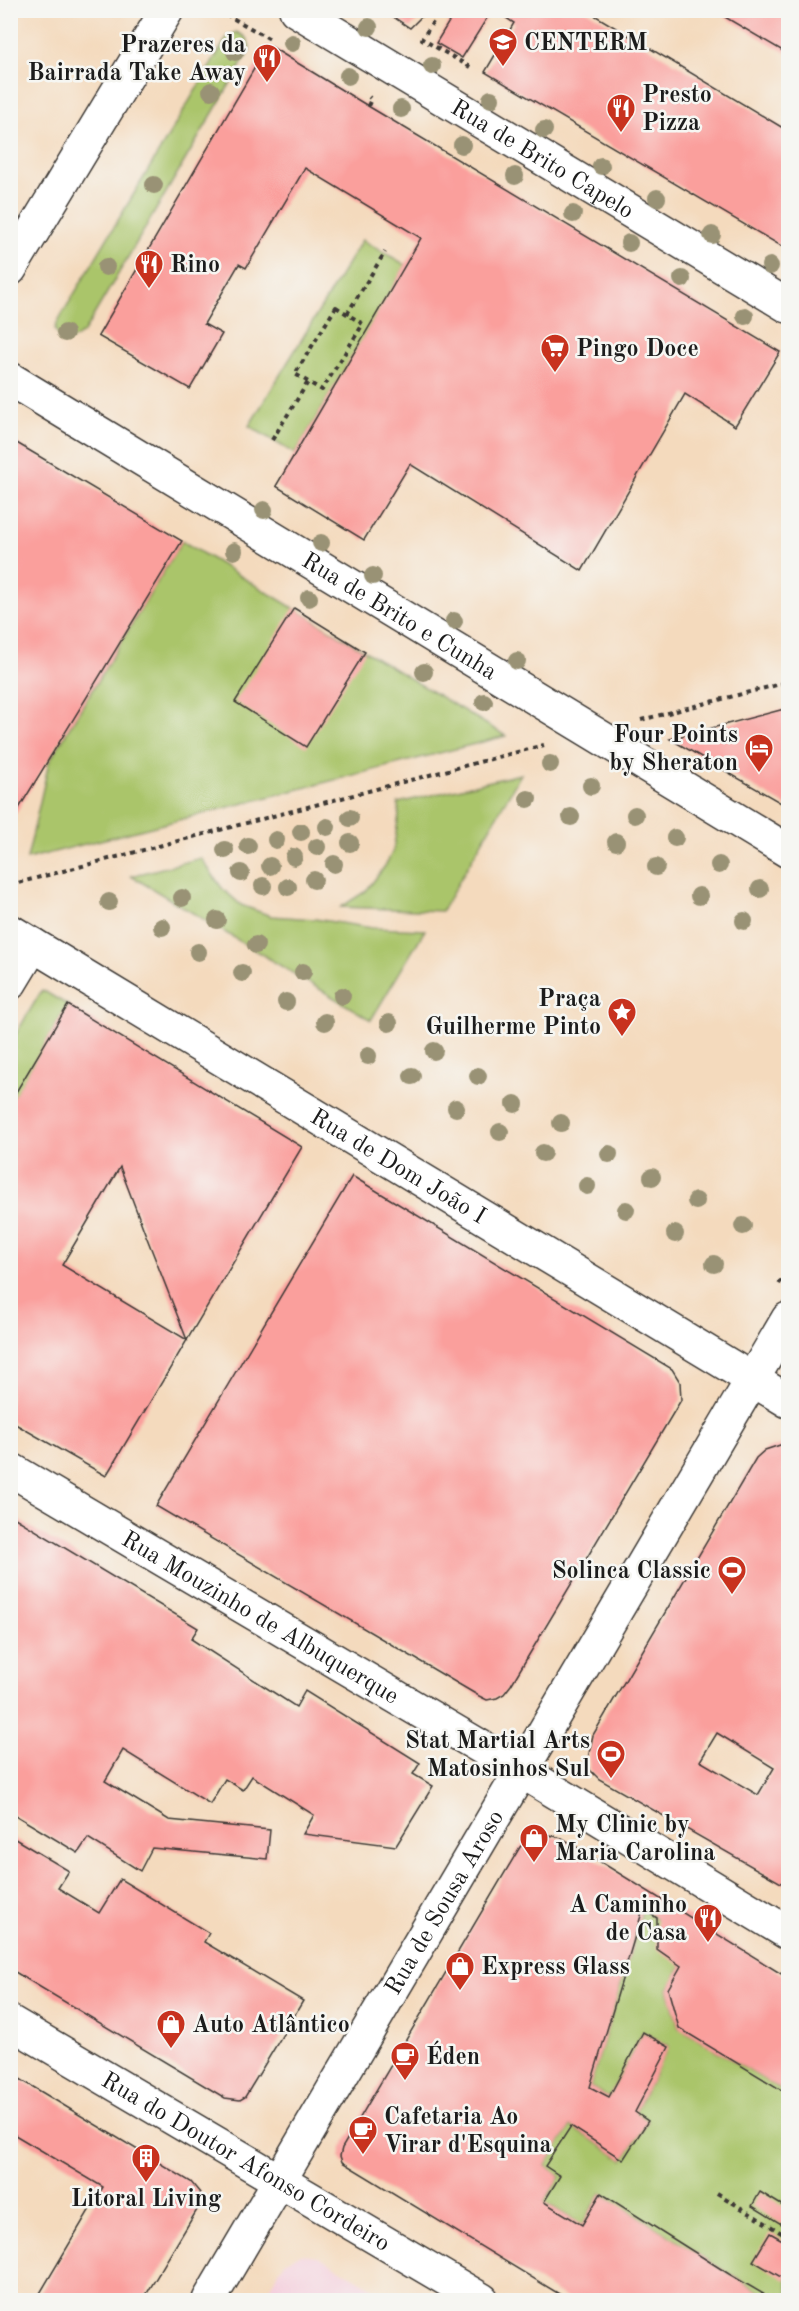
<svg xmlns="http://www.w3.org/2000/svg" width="799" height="2311" viewBox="0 0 799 2311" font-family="'Old Standard TT',serif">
<rect width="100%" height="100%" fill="#f6f6f2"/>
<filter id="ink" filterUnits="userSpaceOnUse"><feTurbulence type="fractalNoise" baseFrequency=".0167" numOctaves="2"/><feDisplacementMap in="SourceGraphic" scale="12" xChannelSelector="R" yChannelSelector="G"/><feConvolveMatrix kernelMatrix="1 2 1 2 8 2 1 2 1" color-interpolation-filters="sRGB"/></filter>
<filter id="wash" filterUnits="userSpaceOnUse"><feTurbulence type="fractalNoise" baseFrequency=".008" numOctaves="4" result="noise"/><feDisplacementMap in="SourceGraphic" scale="24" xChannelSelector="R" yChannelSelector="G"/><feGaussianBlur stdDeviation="1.35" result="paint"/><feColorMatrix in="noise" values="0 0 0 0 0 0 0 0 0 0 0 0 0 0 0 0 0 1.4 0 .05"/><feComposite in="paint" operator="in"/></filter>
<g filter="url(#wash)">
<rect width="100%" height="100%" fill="#f4dabd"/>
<path fill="#f4cfdd" d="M301 2254 318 2256 394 2300H262L286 2260Z"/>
<g fill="#aac56b" stroke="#637044" stroke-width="1.5">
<path d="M236 32C246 36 249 40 250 50L84 332 72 340H65L58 335 55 329 58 321 228 36Z"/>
<path d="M362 240 406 265 295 454 249 426Z"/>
<path d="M182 541 506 736 27 859 49 762Z"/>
<path d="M521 774 442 911 341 907 366 891 385 866 393 851 399 815 398 803Z"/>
<path d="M201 858 222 888 241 905 271 916 315 919 372 928 425 930 371 1020 131 876Z"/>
<path d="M42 990 68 1005 11 1102V1042Z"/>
<path d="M643 1909 657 1918 681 1966 668 1989 679 2028 788 2094V2300H774L729 2274 601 2193 582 2225 544 2202 560 2176 545 2166 571 2126 623 2160 648 2121 635 2112 669 2046 643 2032 609 2097 590 2087Z"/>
</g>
<g id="blocks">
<g fill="#fa9f9c" fill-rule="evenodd">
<path d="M383 10H428L410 28Z"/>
<path d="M456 10H492L462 58 436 43Z"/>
<path d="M494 10H586L788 131V250L485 72 514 23Z"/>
<path d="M713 10H788V54Z"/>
<path d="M268 45 368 106 780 352 735 426 685 394 582 571 410 464 364 540 276 486 421 238 305 168 246 268 239 264 204 324 222 334 190 389 98 336Z"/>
<path d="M10 439 182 541 10 823Z"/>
<path d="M294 608 365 652 306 747 235 702Z"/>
<path d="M788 708V807L670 739Z"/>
<path d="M68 1005 302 1147 106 1476 10 1421V1102ZM120 1167 145 1233 187 1340 62 1265Z"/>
<path d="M352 1176 672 1369 680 1382 681 1400 511 1685 504 1694 497 1698 487 1700 479 1696 156 1506Z"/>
<path d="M783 1444 788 1445V1887L599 1779 590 1770 588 1758 593 1735 756 1458 765 1450ZM717 1733 774 1768 758 1795 700 1761Z"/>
<path d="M10 1515 198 1628 191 1639 296 1707 305 1691 420 1763 413 1774 433 1786 396 1846 303 1834 314 1815 252 1776 243 1790 225 1779 210 1804 123 1750 105 1781 169 1820 270 1830 267 1859 152 1848 140 1871 88 1838 78 1853 10 1812Z"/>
<path d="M549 1835 562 1838 788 1978V2094L679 2028 668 1989 681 1966 657 1949V1918L643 1909 590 2087 609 2097 643 2032 669 2047 635 2112 648 2121 623 2160 571 2126 545 2166 560 2176 544 2202 582 2225 601 2193 729 2274 774 2300H569L342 2162 340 2156 342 2148 520 1847 525 1842Z"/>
<path d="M10 1836 69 1871 58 1888 99 1913 120 1879 209 1933 204 1942 303 2001 245 2097 240 2100 225 2098 10 1969Z"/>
<path d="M10 2073 191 2182 200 2193 197 2210 143 2300H36L103 2187 10 2132Z"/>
<path d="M760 2192 788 2209V2222L786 2227 752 2206Z"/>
<path d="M770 2233 788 2243V2275L786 2280 753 2261Z"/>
</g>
</g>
</g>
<g filter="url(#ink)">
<use href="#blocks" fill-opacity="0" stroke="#3c3834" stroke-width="1.5"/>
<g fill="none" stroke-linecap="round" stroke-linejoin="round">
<g stroke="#3c3834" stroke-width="36">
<g id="minor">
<path d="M10 269 167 10"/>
<path id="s1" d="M10 379 788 851"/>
<path id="s2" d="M10 931 788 1401"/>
<path d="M10 983 33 945"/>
<path id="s3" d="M10 1469 498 1757 788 1933"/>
<path id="s4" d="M10 2022 482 2300"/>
<path id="s5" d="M209 2300 788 1319"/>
</g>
</g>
<g stroke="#3c3834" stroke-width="36">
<g id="major">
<path id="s6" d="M296 10 788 306"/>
</g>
</g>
<g stroke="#3c3834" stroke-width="4" stroke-dasharray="4.5 4.5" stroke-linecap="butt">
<path d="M218 10 272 40"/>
<path d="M433 22 422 39 470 67"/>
<path d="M368 106 371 99 369 97"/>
<path d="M336 307 363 324 322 390 295 374Z"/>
<path d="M347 314 385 252"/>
<path d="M272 440 308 382"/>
<path d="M641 720 788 682"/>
<path d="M10 885 544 745"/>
<path d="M779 1284 788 1268"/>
<path d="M717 2193 788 2237"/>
</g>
<use href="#minor" stroke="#fff" stroke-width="33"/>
<use href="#major" stroke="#fff" stroke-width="33"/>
</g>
<g fill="#999274">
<circle cx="369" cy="27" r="9"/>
<circle cx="292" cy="43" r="9"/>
<circle cx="235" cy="52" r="9"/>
<circle cx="432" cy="66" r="9"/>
<circle cx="348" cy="76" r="9"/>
<circle cx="211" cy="91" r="9"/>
<circle cx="491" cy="99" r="9"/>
<circle cx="401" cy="109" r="9"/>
<circle cx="544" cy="130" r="9"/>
<circle cx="462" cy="145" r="9"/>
<circle cx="601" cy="166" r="9"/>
<circle cx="515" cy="176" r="9"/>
<circle cx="154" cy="185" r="9"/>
<circle cx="657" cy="198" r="9"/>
<circle cx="573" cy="214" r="9"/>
<circle cx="712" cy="235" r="9"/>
<circle cx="629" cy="243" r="9"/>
<circle cx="770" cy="266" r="9"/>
<circle cx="106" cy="267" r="9"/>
<circle cx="682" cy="279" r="9"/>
<circle cx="745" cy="316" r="9"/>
<circle cx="65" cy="333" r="9"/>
<circle cx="264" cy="510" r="9"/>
<circle cx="321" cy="543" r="9"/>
<circle cx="234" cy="551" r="9"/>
<circle cx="373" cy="576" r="9"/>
<circle cx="309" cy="598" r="9"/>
<circle cx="454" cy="621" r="9"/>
<circle cx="517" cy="661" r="9"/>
<circle cx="424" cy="672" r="9"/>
<circle cx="484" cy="702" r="9"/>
<circle cx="550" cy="764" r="9"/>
<circle cx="591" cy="786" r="9"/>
<circle cx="528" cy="799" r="9"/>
<circle cx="635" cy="815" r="9"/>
<circle cx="571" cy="817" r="9"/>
<circle cx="350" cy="818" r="9"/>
<circle cx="327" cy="827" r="9"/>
<circle cx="301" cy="832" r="9"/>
<circle cx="675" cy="838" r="9"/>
<circle cx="276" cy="840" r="9"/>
<circle cx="616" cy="842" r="9"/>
<circle cx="350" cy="843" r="9"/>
<circle cx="248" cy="846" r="9"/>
<circle cx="317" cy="847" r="9"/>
<circle cx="225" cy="850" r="9"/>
<circle cx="294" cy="857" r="9"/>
<circle cx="334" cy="864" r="9"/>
<circle cx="719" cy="865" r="9"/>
<circle cx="270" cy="866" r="9"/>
<circle cx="656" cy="867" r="9"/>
<circle cx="241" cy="873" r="9"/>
<circle cx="314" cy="880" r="9"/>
<circle cx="263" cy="886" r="9"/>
<circle cx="288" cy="887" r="9"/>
<circle cx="760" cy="889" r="9"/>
<circle cx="699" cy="896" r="9"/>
<circle cx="182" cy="898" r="9"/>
<circle cx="109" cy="902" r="9"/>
<circle cx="217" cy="920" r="9"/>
<circle cx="744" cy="921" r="9"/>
<circle cx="162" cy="927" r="9"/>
<circle cx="256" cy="945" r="9"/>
<circle cx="198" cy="952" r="9"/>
<circle cx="303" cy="972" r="9"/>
<circle cx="242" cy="973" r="9"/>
<circle cx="342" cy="996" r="9"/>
<circle cx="286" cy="1002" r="9"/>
<circle cx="325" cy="1022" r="9"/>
<circle cx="389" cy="1023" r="9"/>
<circle cx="434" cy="1051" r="9"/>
<circle cx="368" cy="1056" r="9"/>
<circle cx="412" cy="1076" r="9"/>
<circle cx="478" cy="1076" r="9"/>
<circle cx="515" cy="1104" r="9"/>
<circle cx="456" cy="1108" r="9"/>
<circle cx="561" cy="1123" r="9"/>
<circle cx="500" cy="1132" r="9"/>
<circle cx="543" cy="1153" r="9"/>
<circle cx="609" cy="1154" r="9"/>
<circle cx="652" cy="1177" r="9"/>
<circle cx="587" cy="1186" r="9"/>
<circle cx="696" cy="1201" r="9"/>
<circle cx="626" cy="1210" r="9"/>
<circle cx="743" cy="1226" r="9"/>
<circle cx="675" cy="1234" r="9"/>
<circle cx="714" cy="1264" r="9"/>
</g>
</g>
<defs>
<g id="university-pin" transform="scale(1.5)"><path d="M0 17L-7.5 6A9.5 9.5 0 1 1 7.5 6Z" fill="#c8321e" stroke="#f6f6f2"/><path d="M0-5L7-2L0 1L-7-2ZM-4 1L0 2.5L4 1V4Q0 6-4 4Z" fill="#fff"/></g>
<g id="restaurant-pin" transform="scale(1.5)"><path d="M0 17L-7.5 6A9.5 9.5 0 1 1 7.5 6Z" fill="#c8321e" stroke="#f6f6f2"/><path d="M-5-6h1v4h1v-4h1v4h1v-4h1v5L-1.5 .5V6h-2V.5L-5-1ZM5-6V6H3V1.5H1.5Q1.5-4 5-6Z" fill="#fff"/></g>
<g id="supermarket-pin" transform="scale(1.5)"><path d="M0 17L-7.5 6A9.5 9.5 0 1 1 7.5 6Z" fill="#c8321e" stroke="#f6f6f2"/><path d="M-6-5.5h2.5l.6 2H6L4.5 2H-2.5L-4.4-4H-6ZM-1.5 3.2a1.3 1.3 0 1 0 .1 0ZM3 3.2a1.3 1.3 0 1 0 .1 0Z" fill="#fff"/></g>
<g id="hotel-pin" transform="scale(1.5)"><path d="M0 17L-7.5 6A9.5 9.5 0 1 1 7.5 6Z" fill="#c8321e" stroke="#f6f6f2"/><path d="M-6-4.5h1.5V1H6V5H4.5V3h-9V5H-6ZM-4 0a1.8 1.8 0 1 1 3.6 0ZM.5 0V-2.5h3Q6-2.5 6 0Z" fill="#fff"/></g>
<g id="sight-pin" transform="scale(1.5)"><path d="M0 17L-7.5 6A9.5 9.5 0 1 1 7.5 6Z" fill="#c8321e" stroke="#f6f6f2"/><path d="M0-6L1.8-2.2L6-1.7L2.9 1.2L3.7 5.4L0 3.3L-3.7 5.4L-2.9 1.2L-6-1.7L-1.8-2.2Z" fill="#fff"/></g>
<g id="stadium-pin" transform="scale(1.5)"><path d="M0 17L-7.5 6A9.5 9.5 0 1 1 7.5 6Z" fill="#c8321e" stroke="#f6f6f2"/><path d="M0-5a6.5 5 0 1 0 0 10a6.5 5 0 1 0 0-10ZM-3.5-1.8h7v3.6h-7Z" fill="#fff"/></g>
<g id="shop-pin" transform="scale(1.5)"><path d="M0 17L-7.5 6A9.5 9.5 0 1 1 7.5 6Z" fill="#c8321e" stroke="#f6f6f2"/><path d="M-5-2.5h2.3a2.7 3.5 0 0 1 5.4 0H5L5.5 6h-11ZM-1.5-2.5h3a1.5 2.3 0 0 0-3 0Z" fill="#fff"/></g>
<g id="cafe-pin" transform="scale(1.5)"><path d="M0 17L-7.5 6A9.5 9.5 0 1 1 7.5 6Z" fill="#c8321e" stroke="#f6f6f2"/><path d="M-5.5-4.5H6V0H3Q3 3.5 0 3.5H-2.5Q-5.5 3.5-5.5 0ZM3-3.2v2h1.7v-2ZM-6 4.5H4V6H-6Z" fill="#fff"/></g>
<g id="building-pin" transform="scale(1.5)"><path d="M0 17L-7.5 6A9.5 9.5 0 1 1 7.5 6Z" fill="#c8321e" stroke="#f6f6f2"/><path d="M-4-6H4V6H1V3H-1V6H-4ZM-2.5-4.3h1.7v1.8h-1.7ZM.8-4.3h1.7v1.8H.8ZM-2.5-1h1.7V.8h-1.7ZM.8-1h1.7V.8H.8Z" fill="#fff"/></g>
</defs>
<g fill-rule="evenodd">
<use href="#university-pin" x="503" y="42"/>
<use href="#restaurant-pin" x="267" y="58"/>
<use href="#restaurant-pin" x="621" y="108"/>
<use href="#restaurant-pin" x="149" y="264"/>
<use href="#supermarket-pin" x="555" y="348"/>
<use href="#hotel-pin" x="759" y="748"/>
<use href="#sight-pin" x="622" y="1012"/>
<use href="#stadium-pin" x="732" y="1570"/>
<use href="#stadium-pin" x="611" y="1754"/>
<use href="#shop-pin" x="534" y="1838"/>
<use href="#restaurant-pin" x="708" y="1918"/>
<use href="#shop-pin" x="460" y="1966"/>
<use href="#shop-pin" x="171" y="2024"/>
<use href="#cafe-pin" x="405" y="2056"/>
<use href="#cafe-pin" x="363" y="2130"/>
<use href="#building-pin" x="146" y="2158"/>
</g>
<g text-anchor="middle" stroke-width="5" stroke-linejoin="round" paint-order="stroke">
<g font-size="24" font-weight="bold" fill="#1c1c1c" stroke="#f6f6f2" text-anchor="start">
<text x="524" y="50">CENTERM</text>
<text x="246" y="52" text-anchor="end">Prazeres da<tspan x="246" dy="28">Bairrada Take Away</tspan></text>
<text x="642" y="102">Presto<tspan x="642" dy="28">Pizza</tspan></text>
<text x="170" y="272">Rino</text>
<text x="576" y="356">Pingo Doce</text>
<text x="738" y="742" text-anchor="end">Four Points<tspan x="738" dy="28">by Sheraton</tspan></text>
<text x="601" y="1006" text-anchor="end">Praça<tspan x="601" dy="28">Guilherme Pinto</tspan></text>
<text x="711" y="1578" text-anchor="end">Solinca Classic</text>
<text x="590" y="1748" text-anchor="end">Stat Martial Arts<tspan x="590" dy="28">Matosinhos Sul</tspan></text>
<text x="555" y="1832">My Clinic by<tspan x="555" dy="28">Maria Carolina</tspan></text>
<text x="687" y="1912" text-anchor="end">A Caminho<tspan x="687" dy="28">de Casa</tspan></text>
<text x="481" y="1974">Express Glass</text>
<text x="192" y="2032">Auto Atlântico</text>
<text x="426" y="2064">Éden</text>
<text x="384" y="2124">Cafetaria Ao<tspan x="384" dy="28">Virar d'Esquina</tspan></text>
<text x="146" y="2206" text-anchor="middle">Litoral Living</text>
</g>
<g font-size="24" fill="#1c1c1c" stroke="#f6f6f2">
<text dy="8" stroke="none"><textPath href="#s6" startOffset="288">Rua de Brito Capelo</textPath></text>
<text dy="8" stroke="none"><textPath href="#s1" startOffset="456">Rua de Brito e Cunha</textPath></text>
<text dy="8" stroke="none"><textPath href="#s2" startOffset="454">Rua de Dom João I</textPath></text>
<text dy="8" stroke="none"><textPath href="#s3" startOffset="291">Rua Mouzinho de Albuquerque</textPath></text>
<text dy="8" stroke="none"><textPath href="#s5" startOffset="462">Rua de Sousa Aroso</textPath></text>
<text dy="8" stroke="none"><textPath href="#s4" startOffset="274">Rua do Doutor Afonso Cordeiro</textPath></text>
</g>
</g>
<rect width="799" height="2311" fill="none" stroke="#f6f6f2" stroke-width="36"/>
</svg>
